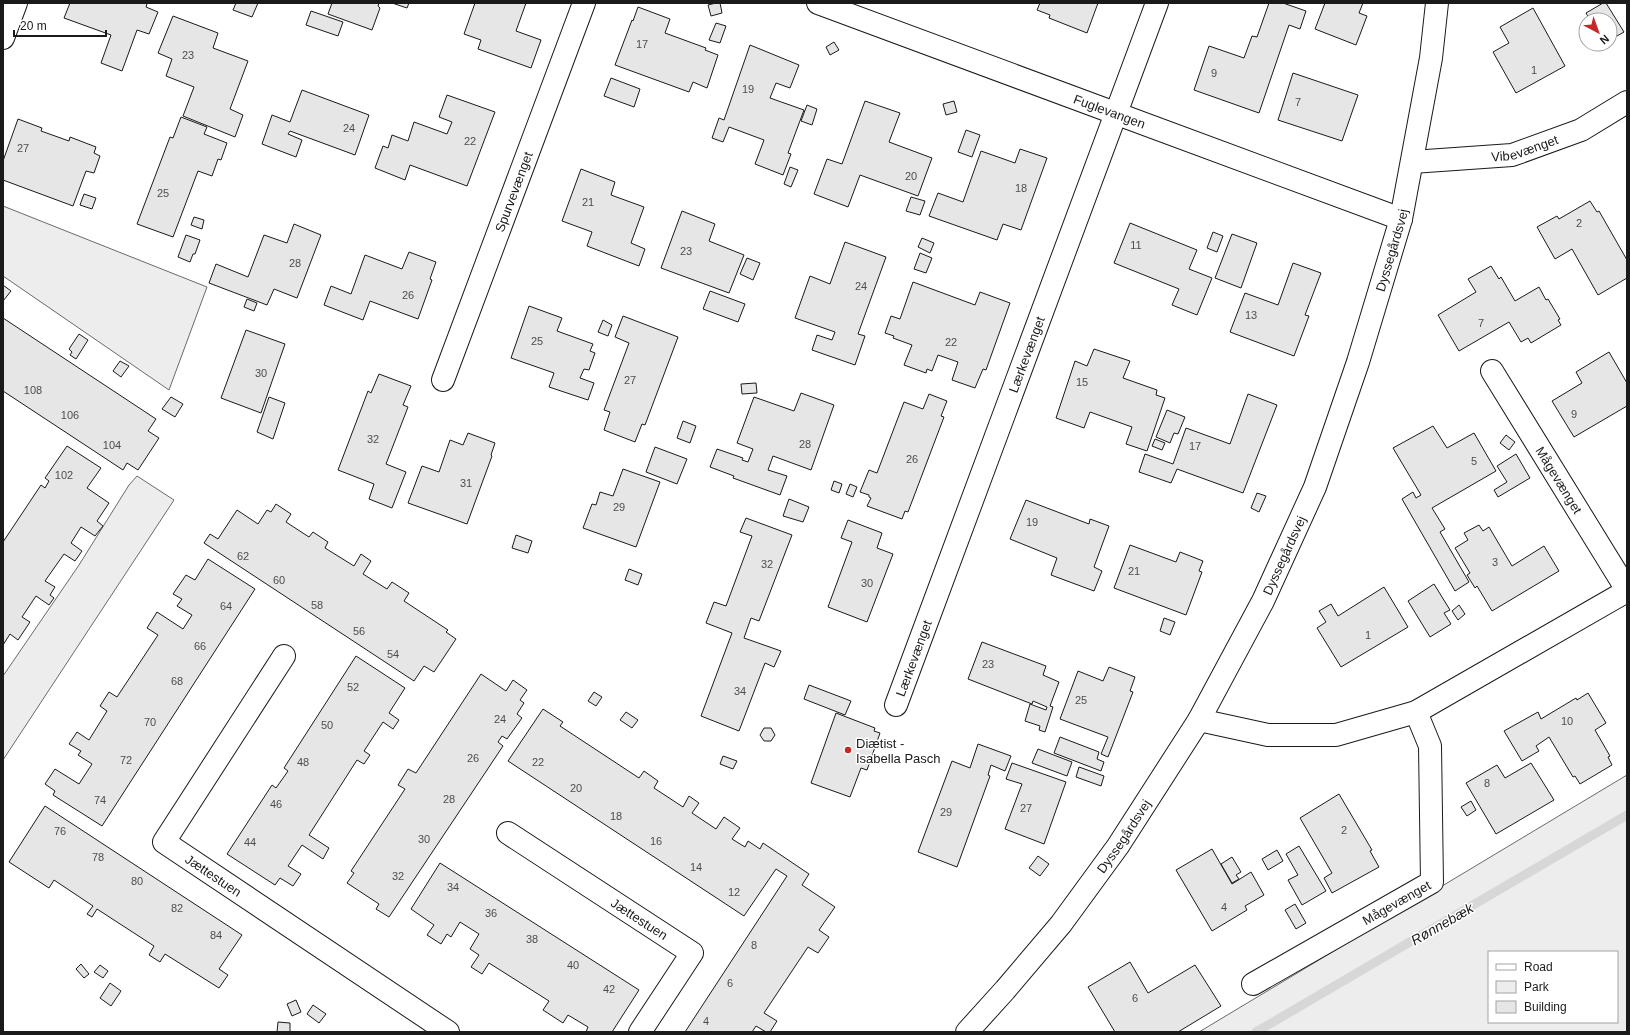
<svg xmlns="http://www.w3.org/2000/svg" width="1630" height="1035" viewBox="0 0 1630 1035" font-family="Helvetica,sans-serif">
<rect width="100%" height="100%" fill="#fff"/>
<g fill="#ededed" stroke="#6a6a6a" fill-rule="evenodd">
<path d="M3 206 207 287 169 390 3 276Z"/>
<path d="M137 476 174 500 3 760V676L79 565 129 485Z"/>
<path d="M1627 775V1032H1199ZM1489 952H1617V1022H1489Z"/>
</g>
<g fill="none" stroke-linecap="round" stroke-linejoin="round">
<path stroke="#d7d7d7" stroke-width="9" d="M1256 1032 1627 815"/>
</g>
<g fill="#e6e6e6" stroke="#1a1a1a">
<path d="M70 3H145L147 4 146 7 158 12 149 34 137 30 122 71 101 63 111 35 64 18Z"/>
<path d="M236 3H258L252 17 233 10Z"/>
<path d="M332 3H379L378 6 380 8 372 30 328 14Z"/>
<path d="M392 3H409L407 8Z"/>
<path d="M475 3H526L516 31 541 40 531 68 478 49 481 40 464 34Z"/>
<path d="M716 3H720L722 13 711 16 708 5Z"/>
<path d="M1040 3H1098L1087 33 1049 18 1050 15 1037 10Z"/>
<path d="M1269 3H1283L1306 11 1300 29 1289 25 1259 113 1194 90 1209 46 1244 58 1252 36 1257 37Z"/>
<path d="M1325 3H1363L1359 13 1367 16 1356 45 1315 29Z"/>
<path d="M1603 3H1606L1624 32 1610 40V20H1590L1586 13Z"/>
<path d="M638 7 670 19 665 33 706 48 705 50 718 55 707 88 693 82 689 92 615 65 632 20 633 21Z"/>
<path d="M1533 8 1565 66 1516 93 1493 52 1509 43 1500 27Z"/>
<path d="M311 11 343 22 338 36 306 25Z"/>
<path d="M173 16 218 33 213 48 248 61 230 109 243 115 235 137 183 116 194 87 166 76 172 59 158 53Z"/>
<path d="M716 23 726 26 720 43 709 40Z"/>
<path d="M834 42 839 50 830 55 826 47Z"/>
<path d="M750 45 799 65 790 88 776 83 770 98 804 110 788 153 791 154 783 175 755 164 764 140 729 127 723 142 712 138 719 118 724 120Z"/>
<path d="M1293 73 1358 95 1342 141 1278 120Z"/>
<path d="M611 78 640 89 634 107 604 96Z"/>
<path d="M302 90 369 115 355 155 290 131 288 134 302 140 296 157 262 144 272 115 290 122Z"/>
<path d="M447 95 495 112 467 186 410 165 405 180 375 168 383 146 388 148 392 135 408 141 414 122 447 134 452 122 439 117Z"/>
<path d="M865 101 900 113 889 142 932 158 918 196 860 175 848 207 814 194 827 159 842 164Z"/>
<path d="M954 101 957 112 946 115 943 104Z"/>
<path d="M807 105 817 109 812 125 801 121Z"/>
<path d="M181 117 207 127 204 134 227 143 221 160 218 159 212 176 198 171 173 237 137 224 170 137 173 138Z"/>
<path d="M18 119 42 128 41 131 69 141 70 137 96 147 94 153 100 156 94 173 86 171 73 206 3 180V161Z"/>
<path d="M966 130 980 135 972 157 958 152Z"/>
<path d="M1020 149 1047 158 1021 230 1003 224 997 240 929 216 938 193 963 202 981 151 1015 163Z"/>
<path d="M790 167 798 170 791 187 784 184Z"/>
<path d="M581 169 615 182 611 195 644 207 631 243 645 249 639 266 587 246 592 232 562 221Z"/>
<path d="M84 194 96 198 92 209 80 205Z"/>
<path d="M911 197 925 201 920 215 906 211Z"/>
<path d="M1590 201 1597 212 1599 211 1627 260V278L1598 295 1572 249 1555 259 1537 227 1557 216 1559 219Z"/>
<path d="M682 211 715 224 709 241 744 255 729 293 661 268Z"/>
<path d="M194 217 204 220 202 229 191 225Z"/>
<path d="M1130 223 1197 250 1189 269 1212 278 1197 315 1172 305 1179 289 1114 263Z"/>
<path d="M294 224 321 235 297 298 274 289 267 305 209 283 216 264 248 277 264 235 287 243Z"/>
<path d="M1213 232 1223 236 1217 252 1207 248Z"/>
<path d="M1232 234 1257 243 1241 288 1215 278Z"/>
<path d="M186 235 200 240 195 254H193L190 262 178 257Z"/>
<path d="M922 238 934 243 930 253 918 247Z"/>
<path d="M845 242 886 257 858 334 865 336 855 365 812 350 817 335 832 340 835 332 795 318 810 276 830 284Z"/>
<path d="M409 252 436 262 430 279 432 280 418 319 370 301 363 320 324 305 331 286 351 294 365 255 402 269Z"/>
<path d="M920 253 932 258 926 273 914 269Z"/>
<path d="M747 258 760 263 753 280 740 274Z"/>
<path d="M1293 263 1321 273 1305 315 1309 316 1294 356 1230 332 1245 293 1278 305Z"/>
<path d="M1491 266 1499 279 1501 277 1515 301 1539 287 1546 300 1548 299 1560 319 1558 320 1561 325 1531 343 1528 338 1521 342 1509 322 1459 351 1438 315 1476 292 1468 279Z"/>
<path d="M913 282 975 305 980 292 1010 303 986 370 983 369 975 388 952 380 958 362 938 355 932 371 927 369 926 373 904 365 912 345 893 338 894 336 885 333 891 316 900 319Z"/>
<path d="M3 285 11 291 3 301Z"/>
<path d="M710 291 745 304 738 322 703 309Z"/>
<path d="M247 299 257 303 254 311 244 307Z"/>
<path d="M529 306 562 318 557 331 593 344 590 351 595 353 589 370 584 369 580 378 594 383 588 400 549 387 554 373 511 358Z"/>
<path d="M623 316 678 337 645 425 642 424 635 442 604 430 610 412 604 410 629 343 615 337Z"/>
<path d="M3 318 156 419 148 431 159 438 138 470 127 463 123 470 3 391Z"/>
<path d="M603 320 612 325 608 336 598 332Z"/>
<path d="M246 330 285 344 261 413 221 398Z"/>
<path d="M79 334 88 340 76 359 70 355 72 352 69 349Z"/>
<path d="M1094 349 1130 361 1123 378 1157 390 1156 395 1165 398 1147 451 1126 444 1132 427 1090 412 1084 428 1056 418 1075 361 1087 366Z"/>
<path d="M1609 352 1627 383V406L1574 437 1552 401 1582 383 1576 372Z"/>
<path d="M120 361 129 366 121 377 113 371Z"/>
<path d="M379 374 411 386 403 405 408 407 386 464 406 472 392 508 369 499 374 484 338 470 368 391 371 393Z"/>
<path d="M756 383 757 393 742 394 741 384Z"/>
<path d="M801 393 834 405 811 470 773 456 768 470 787 476 780 495 733 478 734 476 710 467 717 449 743 458 742 460 748 462 753 449 737 443 754 397 794 411Z"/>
<path d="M929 394 947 401 941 416 944 417 908 512 905 511 902 519 867 506 871 498 869 497V495L860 492 869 470 877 473 904 402 923 409Z"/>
<path d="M1248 394 1277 405 1243 493 1177 469 1171 483 1139 472 1145 454 1173 464 1186 428 1230 444Z"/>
<path d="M171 397 183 404 175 417 162 409Z"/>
<path d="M269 397 285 403 273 439 257 432Z"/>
<path d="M1167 410 1185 417 1178 434 1174 433 1170 443 1156 437Z"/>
<path d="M683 421 696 426 690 443 677 438Z"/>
<path d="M1433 426 1447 448 1474 433 1496 471 1432 508 1445 529 1440 532 1469 582 1455 591 1402 499 1413 492 1416 498 1421 495 1393 448Z"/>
<path d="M468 433 495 443 491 455 492 456 467 524 408 503 422 466 439 472 450 440 463 445Z"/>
<path d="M1506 435 1515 442 1509 450 1500 443Z"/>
<path d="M1155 439 1165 443 1162 450 1152 446Z"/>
<path d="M67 446 101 468 87 488 109 503 97 521 103 526 95 536 81 527 71 543 82 551 75 561 64 554 45 581 55 587 50 595 54 598 49 605 36 596 22 617 30 622 18 640 10 634 3 645V542L41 485 45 488 49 481 45 478Z"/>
<path d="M655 447 687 459 677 484 646 472Z"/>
<path d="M1516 454 1530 478 1498 497 1494 490 1507 482 1497 466Z"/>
<path d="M623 469 660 482 636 547 583 528 592 504 596 505 600 492 613 496Z"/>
<path d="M834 481 842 484 839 493 831 490Z"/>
<path d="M850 484 857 487 853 497 846 494Z"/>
<path d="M1257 493 1266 496 1259 512 1251 508Z"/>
<path d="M789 499 809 507 803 522 783 516Z"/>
<path d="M1026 500 1089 524 1090 519 1109 526 1094 567 1102 571 1094 591 1051 575 1057 558 1010 539Z"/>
<path d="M276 504 291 514 286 522 309 537 313 532 328 542 325 548 354 566 361 554 371 561 363 574 387 589 392 582 409 593 404 601 448 630 446 632 456 639 434 672 424 666 414 681 204 543 210 534 218 539 237 510 258 524 267 510 271 512Z"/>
<path d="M746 518 792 535 759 621 751 618 744 638 781 651 774 667 765 663 739 731 701 716 732 633 706 623 714 602 726 606 752 536 740 532Z"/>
<path d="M848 520 882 533 877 548 893 554 867 622 828 607 852 542 841 538Z"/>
<path d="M1479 525 1483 531 1489 527 1512 566 1544 546 1559 571 1492 611 1477 586 1475 588 1467 575 1470 573 1455 548 1468 540 1464 533Z"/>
<path d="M516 535 532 541 528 553 512 548Z"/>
<path d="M1130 545 1176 562 1180 552 1203 561 1199 571 1202 572 1186 615 1114 588Z"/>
<path d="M208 559 255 589 102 826 53 795 55 791 45 784 55 769 79 784 92 764 78 755 81 751 69 744 77 732 89 740 107 711 100 706 109 692 117 697 158 635 147 628 157 612 183 629 192 615 177 606 182 599 173 594 186 575 195 580Z"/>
<path d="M629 569 642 574 638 585 625 580Z"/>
<path d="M1434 584 1450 610 1444 613 1451 624 1430 637 1408 601Z"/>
<path d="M1384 587 1408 627 1341 667 1317 628 1326 622 1319 611 1331 604 1338 616Z"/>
<path d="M1459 605 1465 614 1458 620 1452 611Z"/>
<path d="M1164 618 1175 622 1170 635 1160 631Z"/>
<path d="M982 642 1046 666 1043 675 1059 682 1050 706 1053 707 1045 732 1039 730 1040 726 1025 721 1030 704 1046 710 1047 707 1033 701 1032 704 968 679Z"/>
<path d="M356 656 405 688 389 713 399 720 393 729 383 722 364 751 370 755 364 764 357 760 309 835 329 848 323 859 302 845 288 866 301 874 293 886 280 878 275 885 227 854 272 785 276 788 288 771 284 768Z"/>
<path d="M1109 667 1135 677 1130 691 1133 692 1108 757 1101 754 1108 737 1060 719 1078 671 1103 681Z"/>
<path d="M481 674 506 691 513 680 527 690 520 700 524 703 517 714 522 718 507 739 502 736 498 742 503 746 389 917 376 909 379 904 347 883 354 873 351 871 405 789 398 785 408 769 416 773Z"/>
<path d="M809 685 851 701 845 715 804 699Z"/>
<path d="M594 692 602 697 596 706 588 701Z"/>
<path d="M1588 693 1606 723 1595 730 1610 756 1608 757 1612 765 1580 784 1575 776 1573 777 1549 737 1536 746 1539 751 1522 761 1504 731 1538 712 1541 719 1576 698 1577 700Z"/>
<path d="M543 709 563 722 560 726 639 778 644 771 658 781 654 788 683 807 689 796 699 803 692 813 716 829 724 817 740 828 732 839 745 847 748 841 760 849 763 843 809 874 802 885 835 907 819 930 829 937 818 953 808 947 764 1013 777 1021 770 1032H766L756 1026 752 1032H685L787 876 776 869 744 916 508 761Z"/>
<path d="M626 712 638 720 632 728 620 720Z"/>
<path d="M836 713 875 728 874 731 880 733 867 770 861 768 850 797 811 783Z"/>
<path d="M764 728H771L775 735 771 741H764L760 735Z"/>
<path d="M1060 737 1099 752 1097 759 1104 762 1101 771 1054 753Z"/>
<path d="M978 744 1011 756 1005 771 991 765 988 775 990 776 957 867 918 852 952 761 970 768Z"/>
<path d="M1038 749 1072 762 1067 776 1032 763Z"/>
<path d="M723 756 737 761 733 769 720 764Z"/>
<path d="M1012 763 1066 782 1044 844 1005 829 1022 784 1006 779Z"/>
<path d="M1531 763 1554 800 1496 834 1466 783 1497 765 1505 778Z"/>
<path d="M1079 767 1104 776 1101 786 1076 777Z"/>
<path d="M1339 794 1372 850 1370 851 1379 867 1332 893 1324 878 1332 873 1300 818Z"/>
<path d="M1471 801 1476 810 1467 816 1461 807Z"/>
<path d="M45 806 242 935 219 969 228 975 219 988 165 954 160 962 149 955 154 946 97 909 92 917 87 914 93 906 54 880 49 888 9 862Z"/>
<path d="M1299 846 1326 891 1302 905 1288 880 1298 875 1286 854Z"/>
<path d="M1212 849 1232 884 1251 872 1264 895 1245 906 1247 910 1212 931 1176 870Z"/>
<path d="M1277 850 1283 861 1268 870 1262 859Z"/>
<path d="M1038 856 1049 864 1040 876 1029 868Z"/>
<path d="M1232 857 1241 872 1236 875 1239 879 1232 883 1221 864Z"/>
<path d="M440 863 639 990 612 1032H586L588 1027 568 1015 563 1023 543 1010 549 1001 489 963 482 974 471 967 479 955 470 949 479 934 460 922 451 937 447 934 441 944 427 935 434 925 411 909Z"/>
<path d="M1295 904 1306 923 1296 929 1285 910Z"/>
<path d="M1130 962 1148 993 1195 965 1221 1006 1178 1032H1115L1088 987Z"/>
<path d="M81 964 89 974 84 978 76 969Z"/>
<path d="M100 965 108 971 103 978 94 972Z"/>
<path d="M110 983 121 991 111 1006 100 998Z"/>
<path d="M296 1000 301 1012 292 1016 287 1004Z"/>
<path d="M313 1005 326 1014 319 1023 307 1014Z"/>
<path d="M278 1022 290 1023V1032H277Z"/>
</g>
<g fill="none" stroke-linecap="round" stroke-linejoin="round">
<g stroke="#1a1a1a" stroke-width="24">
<g id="minor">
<path id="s1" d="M818 3 1401 219"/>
<path d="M3 38 16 3"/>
<path id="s2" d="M1412 162 1512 155 1581 130 1627 102"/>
<path id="s3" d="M1492 371 1627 590"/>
<path id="s4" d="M443 380 584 3"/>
<path id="s5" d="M284 656 164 842 448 1032"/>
<path id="s6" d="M896 705 1157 3"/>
<path d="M1199 720 1268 735H1336L1416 712 1627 591"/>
<path id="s7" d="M508 833 692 953 640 1032"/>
<path id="s8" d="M1253 984 1432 882 1430 746 1416 712"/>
<path id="s9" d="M967 1032 1005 990 1061 924 1118 846 1199 720 1263 601 1315 487 1358 362 1401 219 1431 58 1437 3"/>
</g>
</g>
<use href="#minor" stroke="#fff" stroke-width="22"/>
</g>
<circle fill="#c62828" stroke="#fff" stroke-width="1.5" cx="848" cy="750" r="4"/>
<g text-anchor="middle" stroke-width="3" stroke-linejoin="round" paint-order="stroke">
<g font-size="11" fill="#4d4d4d">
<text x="642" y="48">17</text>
<text x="188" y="59">23</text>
<text x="1534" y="74">1</text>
<text x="1214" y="77">9</text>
<text x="748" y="93">19</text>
<text x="1298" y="106">7</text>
<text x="349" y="132">24</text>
<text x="470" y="145">22</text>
<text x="23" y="152">27</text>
<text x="911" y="180">20</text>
<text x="1021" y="192">18</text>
<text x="163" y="197">25</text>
<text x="588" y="206">21</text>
<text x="1579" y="227">2</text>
<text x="1136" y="249">11</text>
<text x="686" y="255">23</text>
<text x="295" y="267">28</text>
<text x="861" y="290">24</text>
<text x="408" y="299">26</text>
<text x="1251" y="319">13</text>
<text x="1481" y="327">7</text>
<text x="537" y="345">25</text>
<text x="951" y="346">22</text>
<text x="261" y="377">30</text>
<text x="630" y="384">27</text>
<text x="1082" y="386">15</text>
<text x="33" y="394">108</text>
<text x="1574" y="418">9</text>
<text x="70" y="419">106</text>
<text x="373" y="443">32</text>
<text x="805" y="448">28</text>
<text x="112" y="449">104</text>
<text x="1195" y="450">17</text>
<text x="912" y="463">26</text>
<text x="1474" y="465">5</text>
<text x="64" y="479">102</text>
<text x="466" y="487">31</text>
<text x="619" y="511">29</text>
<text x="1032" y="526">19</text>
<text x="243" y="560">62</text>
<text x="1495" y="566">3</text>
<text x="767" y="568">32</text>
<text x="1134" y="575">21</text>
<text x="279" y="584">60</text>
<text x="867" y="587">30</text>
<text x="317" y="609">58</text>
<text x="226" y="610">64</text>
<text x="359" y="635">56</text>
<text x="1368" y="639">1</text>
<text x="200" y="650">66</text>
<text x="393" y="658">54</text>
<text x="988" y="668">23</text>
<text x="177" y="685">68</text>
<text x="353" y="691">52</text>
<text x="740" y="695">34</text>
<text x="1081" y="704">25</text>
<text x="500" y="723">24</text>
<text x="1567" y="725">10</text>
<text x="150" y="726">70</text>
<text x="327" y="729">50</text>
<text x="473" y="762">26</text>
<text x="126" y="764">72</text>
<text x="303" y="766">48</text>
<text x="538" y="766">22</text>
<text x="1487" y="787">8</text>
<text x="576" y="792">20</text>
<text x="449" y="803">28</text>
<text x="100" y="804">74</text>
<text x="276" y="808">46</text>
<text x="1026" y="812">27</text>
<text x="946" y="816">29</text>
<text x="616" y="820">18</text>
<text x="1344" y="834">2</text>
<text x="60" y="835">76</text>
<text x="424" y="843">30</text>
<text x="656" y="845">16</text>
<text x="250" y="846">44</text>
<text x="98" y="861">78</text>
<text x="696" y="871">14</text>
<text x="398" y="880">32</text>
<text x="137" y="885">80</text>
<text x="453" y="891">34</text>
<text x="734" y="896">12</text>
<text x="1224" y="911">4</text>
<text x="177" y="912">82</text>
<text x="491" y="917">36</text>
<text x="216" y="939">84</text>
<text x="532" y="943">38</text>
<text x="754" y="949">8</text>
<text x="573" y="969">40</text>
<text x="730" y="987">6</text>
<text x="609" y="993">42</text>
<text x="1135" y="1002">6</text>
<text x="706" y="1025">4</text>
</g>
<g font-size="13" fill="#1a1a1a" stroke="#fff">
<text dy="5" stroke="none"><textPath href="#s1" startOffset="311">Fuglevangen</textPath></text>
<text dy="5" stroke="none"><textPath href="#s2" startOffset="114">Vibevænget</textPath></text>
<text dy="5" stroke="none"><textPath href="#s4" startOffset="201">Spurvevænget</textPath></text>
<text dy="5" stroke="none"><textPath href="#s9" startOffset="899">Dyssegårdsvej</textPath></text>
<text dy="5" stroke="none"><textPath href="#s6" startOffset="374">Lærkevænget</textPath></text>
<text dy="5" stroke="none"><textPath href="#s3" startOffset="128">Mågevænget</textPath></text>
<text dy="5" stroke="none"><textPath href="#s9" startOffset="575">Dyssegårdsvej</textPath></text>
<text dy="5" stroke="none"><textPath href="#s6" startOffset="50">Lærkevænget</textPath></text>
<text dy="5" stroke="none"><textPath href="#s9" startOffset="251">Dyssegårdsvej</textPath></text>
<text dy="5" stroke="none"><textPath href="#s5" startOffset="281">Jættestuen</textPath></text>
<text dy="5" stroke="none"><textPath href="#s8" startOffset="165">Mågevænget</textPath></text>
<text dy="5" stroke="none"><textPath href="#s7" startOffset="157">Jættestuen</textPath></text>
</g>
<g font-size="13" fill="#1a1a1a" stroke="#fff" text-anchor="start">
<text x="856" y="748">Diætist -<tspan x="856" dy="15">Isabella Pasch</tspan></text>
</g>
<g font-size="14" font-style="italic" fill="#1a1a1a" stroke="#fff">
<text transform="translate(1442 924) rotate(-30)" y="5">Rønnebæk</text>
</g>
</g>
<rect width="1630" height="1035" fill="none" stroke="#1a1a1a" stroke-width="8"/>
<rect x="1488" y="951" width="130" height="72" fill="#ffffff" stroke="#a3a3a3"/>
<rect x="1496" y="964" width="20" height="6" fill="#ffffff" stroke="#a3a3a3"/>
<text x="1524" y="971" font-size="12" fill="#1a1a1a">Road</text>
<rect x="1496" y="981" width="20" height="12" fill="#ededed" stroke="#a3a3a3"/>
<text x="1524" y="991" font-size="12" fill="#1a1a1a">Park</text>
<rect x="1496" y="1001" width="20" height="12" fill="#e6e6e6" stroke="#a3a3a3"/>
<text x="1524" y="1011" font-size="12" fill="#1a1a1a">Building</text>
<g transform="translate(1598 32) rotate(139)"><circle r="19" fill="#ffffff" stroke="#a3a3a3"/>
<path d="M0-3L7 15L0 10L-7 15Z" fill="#c62828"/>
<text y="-6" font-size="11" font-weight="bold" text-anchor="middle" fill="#1a1a1a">N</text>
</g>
<path d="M14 30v6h92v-6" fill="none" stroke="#1a1a1a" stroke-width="2"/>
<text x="20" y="30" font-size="12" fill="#1a1a1a" stroke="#ffffff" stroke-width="3" paint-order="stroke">20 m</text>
</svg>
